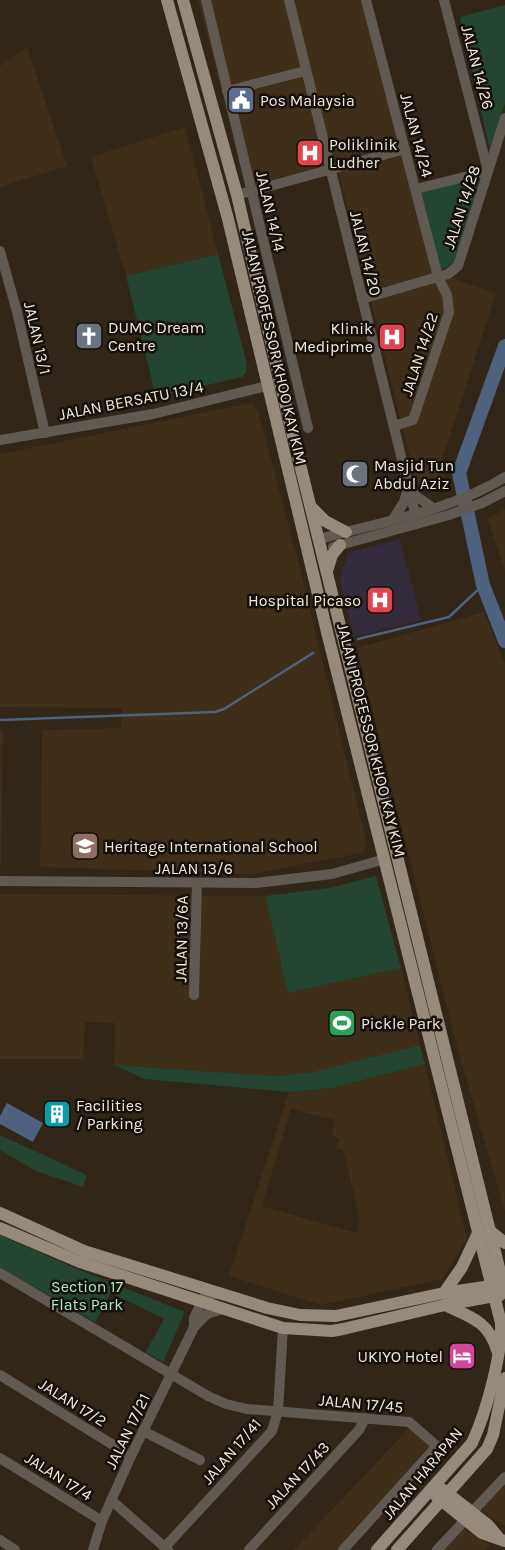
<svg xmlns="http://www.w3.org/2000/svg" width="505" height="1550" viewBox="0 0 505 1550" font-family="Karla,sans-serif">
<rect width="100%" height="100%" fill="#322618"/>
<g fill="#3e2e1a" fill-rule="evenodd">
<path d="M198 0H363L433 272 496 293 442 460 445 480 417 484 336 163 246 186Z"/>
<path d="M27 47 67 166 0 187V66Z"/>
<path d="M185 127 218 254 126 276 91 157Z"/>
<path d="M251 403 258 411 300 568 367 845 362 853 251 874 40 867 42 730 121 728 122 708 0 707V454Z"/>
<path d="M505 509V570L488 519Z"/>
<path d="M484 612 505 664V1211L457 1047 357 648Z"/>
<path d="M0 731H3L1 867H0Z"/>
<path d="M0 894 265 896 288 993 401 968 420 1045 312 1072 276 1076 114 1065 115 1023 85 1022 83 1059H0Z"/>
<path d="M425 1064 467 1239 442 1279 321 1305 229 1276 289 1092 332 1088ZM291 1109 334 1120 332 1136 339 1139 336 1148 343 1150 360 1219 356 1233 262 1206Z"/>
<path d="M409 1428 431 1447 337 1550H294Z"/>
<path d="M505 1484V1526L480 1510Z"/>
<path d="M463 1528 490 1545 485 1550H443Z"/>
</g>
<path fill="#342c3c" d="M400 539 421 620 354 637 340 579 348 553Z"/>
<g fill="#244531">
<path d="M505 5V103L490 150 460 17Z"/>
<path d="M480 177 456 263 440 270 420 192Z"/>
<path d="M218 254 247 364 246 373 242 377 156 397 126 276Z"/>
<path d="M376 876 401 968 288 993 265 896 329 888Z"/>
<path d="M420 1045 425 1064 332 1088 289 1092 145 1079 114 1065 276 1076 312 1072Z"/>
<path d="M0 1135 87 1175 83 1187 36 1171 0 1150Z"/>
<path d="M0 1235 77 1269 185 1312 163 1362 146 1352 164 1319 111 1293 95 1322 0 1267Z"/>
</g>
<path fill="#4e627f" d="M7 1103 43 1123 33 1142 0 1124V1116Z"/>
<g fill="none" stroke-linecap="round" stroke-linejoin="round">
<g stroke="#4e627f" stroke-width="2.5">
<path d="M358 639 449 617 483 585"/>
<path d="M0 720 215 712 224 709 313 653"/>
</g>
<path stroke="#4e627f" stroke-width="14" d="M505 346 459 473 483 585 505 641"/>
<g stroke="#605a53" stroke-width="10">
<path d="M206 0 308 428"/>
<path d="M289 0 415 513"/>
<path d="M366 0 438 277 447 295 449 312 413 420 394 426"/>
<path d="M227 91 305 71"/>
<path d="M416 189 488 171 444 0"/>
<path d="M237 195 405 149"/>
<path d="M0 251 17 312 45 433"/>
<path d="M362 299 448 274 458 266 505 118"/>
<path d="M0 440 153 414 275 384"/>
<path d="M409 488 416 496 433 508"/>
<path d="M394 518 404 502 408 488"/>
<path d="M319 539C380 522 451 511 505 477"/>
<path d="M333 547 449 515 482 503 505 491"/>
<path d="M0 881 256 883 332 874 385 859"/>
<path d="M194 995 197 883"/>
<path d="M0 1273 208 1396 226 1404 247 1409 409 1422 437 1446 343 1550"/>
<path d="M194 1327V1318L205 1295 218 1294"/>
<path d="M0 1375 131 1456"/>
<path d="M143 1431 200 1460"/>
<path d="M0 1458 102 1521"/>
<path d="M111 1500 168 1550"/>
<path d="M471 1513 505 1477"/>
<path d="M0 1540 15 1550"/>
<path d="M165 1547 272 1431 278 1411 283 1328"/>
<path d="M93 1550 102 1521 131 1456 194 1327 207 1314 222 1309"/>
<path d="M249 1550 359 1430 365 1418"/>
<path d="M437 1550 465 1520"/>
</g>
<g stroke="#968a7c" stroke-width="12">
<path d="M167 0 228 219 328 636 501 1323C502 1356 486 1413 472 1443L377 1550"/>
<path d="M183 0 237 195 292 432 505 1292"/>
<path d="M312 508 325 521 346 532"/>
<path d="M327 571 332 555 340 545"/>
<path d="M0 1213 84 1251 267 1308 300 1315 336 1316 444 1293 498 1285"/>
<path d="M0 1228 80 1262 283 1328 332 1331 343 1329 445 1305 500 1295"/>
<path d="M490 1231 505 1243"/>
<path d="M444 1293 462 1267 478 1233"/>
<path d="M445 1305C471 1317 488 1321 497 1350"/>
<path d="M442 1489 488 1525 498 1537"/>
<path d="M436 1496 482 1533 505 1541"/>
<path d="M397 1550 487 1449 493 1435 505 1378"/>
</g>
</g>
<defs>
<g id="civic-square" transform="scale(1.4375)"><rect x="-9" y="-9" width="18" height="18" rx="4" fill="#5c6f8a" stroke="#16100a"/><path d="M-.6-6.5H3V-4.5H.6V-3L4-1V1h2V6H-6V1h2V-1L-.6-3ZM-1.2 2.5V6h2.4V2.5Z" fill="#fff"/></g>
<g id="hospital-square" transform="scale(1.4375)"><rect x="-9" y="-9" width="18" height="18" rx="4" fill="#e0444e" stroke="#16100a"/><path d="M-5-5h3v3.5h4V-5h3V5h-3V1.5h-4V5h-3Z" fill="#fff"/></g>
<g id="church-square" transform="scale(1.4375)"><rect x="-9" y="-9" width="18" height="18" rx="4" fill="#6b7280" stroke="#16100a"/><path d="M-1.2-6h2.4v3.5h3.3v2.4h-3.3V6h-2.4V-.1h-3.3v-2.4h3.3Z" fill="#fff"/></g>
<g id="mosque-square" transform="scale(1.4375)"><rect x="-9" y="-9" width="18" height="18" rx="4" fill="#6b7280" stroke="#16100a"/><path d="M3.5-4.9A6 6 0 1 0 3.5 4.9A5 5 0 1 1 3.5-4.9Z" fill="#fff"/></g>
<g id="school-square" transform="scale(1.4375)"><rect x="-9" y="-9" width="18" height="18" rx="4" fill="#8d6e63" stroke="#16100a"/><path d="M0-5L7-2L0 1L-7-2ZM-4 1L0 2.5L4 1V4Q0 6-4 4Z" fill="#fff"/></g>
<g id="stadium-square" transform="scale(1.4375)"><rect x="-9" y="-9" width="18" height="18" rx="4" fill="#2e9e5b" stroke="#16100a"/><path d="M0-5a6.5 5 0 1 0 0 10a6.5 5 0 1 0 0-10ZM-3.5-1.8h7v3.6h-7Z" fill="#fff"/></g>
<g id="building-square" transform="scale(1.4375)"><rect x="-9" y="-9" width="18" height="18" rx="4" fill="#0f9aa8" stroke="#16100a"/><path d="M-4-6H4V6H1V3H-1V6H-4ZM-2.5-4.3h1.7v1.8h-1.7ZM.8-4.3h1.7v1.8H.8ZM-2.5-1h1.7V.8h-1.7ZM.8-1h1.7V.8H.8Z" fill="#fff"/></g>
<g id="hotel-square" transform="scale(1.4375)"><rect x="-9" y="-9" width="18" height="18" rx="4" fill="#d1479c" stroke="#16100a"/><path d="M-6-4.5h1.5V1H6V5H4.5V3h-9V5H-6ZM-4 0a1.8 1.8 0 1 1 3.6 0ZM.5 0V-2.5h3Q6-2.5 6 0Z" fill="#fff"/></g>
</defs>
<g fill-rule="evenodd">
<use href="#civic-square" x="241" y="100"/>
<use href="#hospital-square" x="310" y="153"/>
<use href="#church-square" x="89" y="336"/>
<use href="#hospital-square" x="392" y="337"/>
<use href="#mosque-square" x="355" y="474"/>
<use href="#hospital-square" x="380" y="600"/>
<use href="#school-square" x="85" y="846"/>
<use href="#stadium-square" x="342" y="1023"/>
<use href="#building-square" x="57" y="1114"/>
<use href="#hotel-square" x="462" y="1356"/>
</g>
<g text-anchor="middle" stroke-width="5" stroke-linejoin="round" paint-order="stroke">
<g font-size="16" fill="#f0e8e0" stroke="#16100a">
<text transform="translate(478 67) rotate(75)" y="6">JALAN 14/26</text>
<text transform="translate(417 135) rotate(75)" y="6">JALAN 14/24</text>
<text transform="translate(461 207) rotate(-72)" y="6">JALAN 14/28</text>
<text transform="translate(271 211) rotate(77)" y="6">JALAN 14/14</text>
<text transform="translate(366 253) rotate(76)" y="6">JALAN 14/20</text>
<text transform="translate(38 338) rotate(77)" y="6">JALAN 13/1</text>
<text transform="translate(275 347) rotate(77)" y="6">JALAN PROFESSOR KHOO KAY KIM</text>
<text transform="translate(419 354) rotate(-72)" y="6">JALAN 14/22</text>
<text transform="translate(131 400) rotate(-11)" y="6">JALAN BERSATU 13/4</text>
<text transform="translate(372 740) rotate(76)" y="6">JALAN PROFESSOR KHOO KAY KIM</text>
<text x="194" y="874">JALAN 13/6</text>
<text transform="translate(181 939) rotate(-89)" y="6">JALAN 13/6A</text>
<text transform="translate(73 1402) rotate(32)" y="6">JALAN 17/2</text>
<text transform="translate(361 1403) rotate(5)" y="6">JALAN 17/45</text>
<text transform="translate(127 1431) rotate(-64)" y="6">JALAN 17/21</text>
<text transform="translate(231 1451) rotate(-49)" y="6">JALAN 17/41</text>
<text transform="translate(422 1473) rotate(-50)" y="6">JALAN HARAPAN</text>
<text transform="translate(297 1475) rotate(-47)" y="6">JALAN 17/43</text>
<text transform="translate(59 1476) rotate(32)" y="6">JALAN 17/4</text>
</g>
<g font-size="16" fill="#f0e8e0" stroke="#16100a" text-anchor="start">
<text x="260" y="106">Pos Malaysia</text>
<text x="329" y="150">Poliklinik<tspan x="329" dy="18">Ludher</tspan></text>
<text x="108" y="333">DUMC Dream<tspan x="108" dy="18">Centre</tspan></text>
<text x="373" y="334" text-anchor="end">Klinik<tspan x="373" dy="18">Mediprime</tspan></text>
<text x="374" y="471">Masjid Tun<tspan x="374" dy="18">Abdul Aziz</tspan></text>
<text x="361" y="606" text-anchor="end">Hospital Picaso</text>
<text x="104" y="852">Heritage International School</text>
<text x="361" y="1029">Pickle Park</text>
<text x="76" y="1111">Facilities<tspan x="76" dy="18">/ Parking</tspan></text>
<text x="443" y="1362" text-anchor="end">UKIYO Hotel</text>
</g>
<g font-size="16" fill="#aae9c2" stroke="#16100a">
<text x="87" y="1292">Section 17<tspan x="87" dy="18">Flats Park</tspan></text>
</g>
</g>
</svg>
